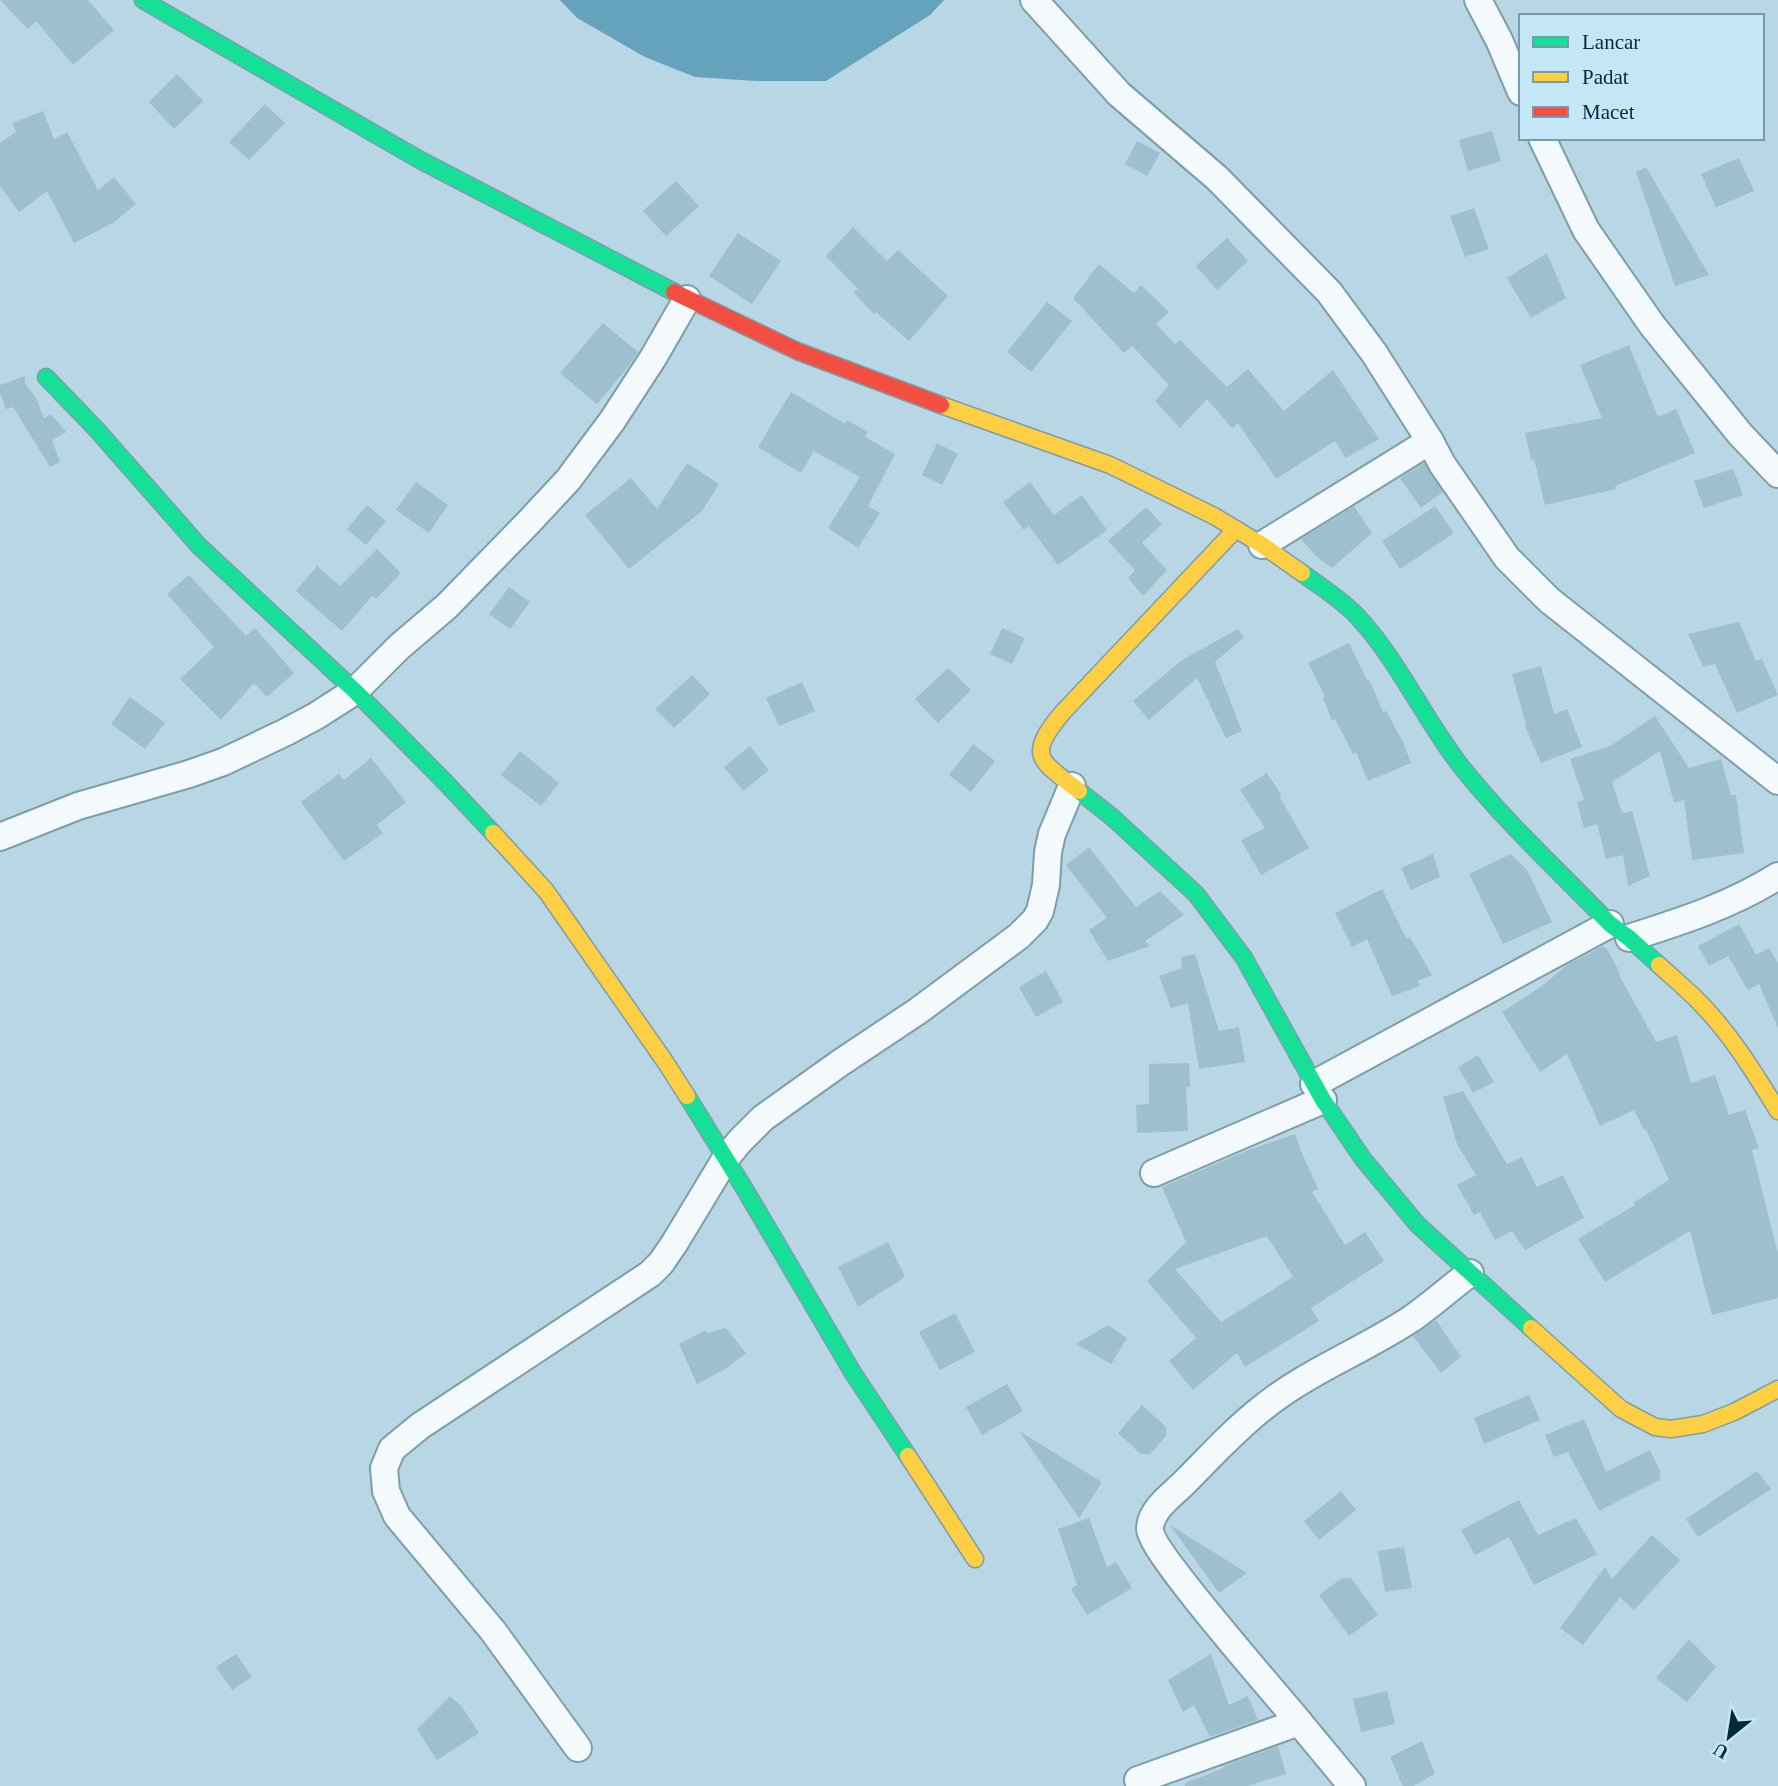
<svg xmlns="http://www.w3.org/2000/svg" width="1778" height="1786" viewBox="0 0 1778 1786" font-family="Georgia,serif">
<rect width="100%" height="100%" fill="#b8d6e4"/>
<path fill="#65a2bc" d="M560 0H944L930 15 826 81H756L695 77 645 57 577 18Z"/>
<g fill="#9ec0ce" fill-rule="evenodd">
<path d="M0 0H88L114 30 73 65 36 21 28 29Z"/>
<path d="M177 74 203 101 174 129 149 102Z"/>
<path d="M265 104 285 123 249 160 229 142Z"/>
<path d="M43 111 54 139 67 132 98 190 114 177 136 204 113 223 74 243 47 191 19 212 0 186V143L16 132 12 123Z"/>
<path d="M1492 131 1501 161 1468 171 1459 140Z"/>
<path d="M1137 141 1160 153 1147 176 1125 164Z"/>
<path d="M1739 158 1754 191 1716 207 1701 174Z"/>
<path d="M1646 167 1709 275 1675 286 1636 172Z"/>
<path d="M676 181 699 206 666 236 643 211Z"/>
<path d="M1474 208 1489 249 1465 257 1450 216Z"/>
<path d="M853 227 887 261 898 250 948 296 909 341 876 312 874 314 853 292 858 289 826 256Z"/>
<path d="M738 233 781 261 752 304 709 276Z"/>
<path d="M1227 238 1248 261 1217 290 1196 266Z"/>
<path d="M1547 253 1566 298 1531 318 1507 278Z"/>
<path d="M1099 264 1134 293 1141 285 1169 312 1156 324 1175 344 1180 340 1227 387 1248 369 1284 411 1333 370 1379 439 1346 458 1335 441 1276 479 1238 423 1232 428 1207 399 1180 428 1155 401 1169 385 1132 346 1124 353 1073 298Z"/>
<path d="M1047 302 1072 321 1031 372 1007 352Z"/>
<path d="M603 323 638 352 628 367 597 404 560 373Z"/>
<path d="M1629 345 1658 417 1676 409 1695 453 1615 486 1616 489 1545 505 1534 459 1531 460 1525 433 1602 418 1580 365Z"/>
<path d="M25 376V383L36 398 44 418 51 414 66 432 52 440 60 462 50 467 13 407 6 409 0 393V385Z"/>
<path d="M791 392 845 424 847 420 868 432 865 437 895 454 868 506 880 513 858 548 828 528 860 477 814 451 801 473 758 447Z"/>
<path d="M937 443 958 454 942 485 922 475Z"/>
<path d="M687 463 719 484 702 511 629 569 585 515 631 478 657 509Z"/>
<path d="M1424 463 1443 492 1421 508 1400 478Z"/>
<path d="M1733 469 1743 495 1704 508 1694 481Z"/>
<path d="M416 482 448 505 429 533 396 510Z"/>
<path d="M1030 482 1054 515 1082 495 1107 530 1058 565 1029 526 1024 530 1003 502Z"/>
<path d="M367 505 386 521 366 545 347 529Z"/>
<path d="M1354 506 1372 533 1332 568 1317 557 1301 539Z"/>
<path d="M1435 506 1454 533 1400 569 1382 541Z"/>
<path d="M1146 507 1162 524 1142 543 1167 570 1143 596 1128 578 1135 570 1108 541Z"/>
<path d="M377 549 401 573 376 599 372 596 342 631 296 591 317 566 340 586Z"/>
<path d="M189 575 246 636 255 628 294 673 267 697 254 683 221 720 180 679 214 647 167 594Z"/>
<path d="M509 587 530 602 510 629 489 614Z"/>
<path d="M1739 622 1756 661 1762 659 1778 695 1737 713 1715 664 1703 667 1688 634Z"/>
<path d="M1002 628 1025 638 1012 664 990 654Z"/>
<path d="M1238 629 1244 637 1215 662 1242 731 1226 738 1197 678 1149 720 1133 701 1182 660Z"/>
<path d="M1349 643 1367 680 1369 679 1383 712 1386 711 1403 742 1411 763 1368 781 1356 752 1353 754 1335 719 1332 720 1323 698 1325 697 1308 663Z"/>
<path d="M1541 666 1554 714 1567 709 1582 747 1541 763 1525 726 1526 725 1512 674Z"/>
<path d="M948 668 971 690 938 723 915 699Z"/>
<path d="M692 675 710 694 674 728 655 709Z"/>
<path d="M802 682 815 711 779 726 766 698Z"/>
<path d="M130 697 165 723 145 749 111 724Z"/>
<path d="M1655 716 1689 768 1721 759 1731 795H1736L1744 853 1692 860 1684 800 1674 803 1660 751 1612 782 1622 813 1632 811 1650 876 1628 886 1623 855 1606 859 1597 824 1584 828 1577 802 1584 800 1570 759 1612 745Z"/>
<path d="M973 744 995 761 971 792 949 775Z"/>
<path d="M750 746 769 770 743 791 724 767Z"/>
<path d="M520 751 559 783 541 806 501 775Z"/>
<path d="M371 758 406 802 377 825 383 833 344 861 301 802 339 774 344 780Z"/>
<path d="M1267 773 1281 795 1279 796 1309 848 1261 875 1241 840 1265 828 1240 790Z"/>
<path d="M1089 847 1136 907 1160 891 1184 915 1145 941 1150 946 1108 961 1089 930 1107 918 1066 865Z"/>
<path d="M1433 854 1440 877 1411 890 1401 868Z"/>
<path d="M1511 854 1527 870 1552 922 1503 944 1469 874Z"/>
<path d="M1382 889 1406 938 1410 937 1432 975 1418 981 1420 986 1392 996 1367 939 1352 947 1335 913Z"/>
<path d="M1739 924 1756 955 1769 948 1778 963V1028L1759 984 1748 990 1728 956 1709 966 1698 946Z"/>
<path d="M1603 946 1607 949 1620 973H1618L1656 1042 1677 1035 1691 1083 1715 1075 1729 1115 1745 1110 1759 1148 1752 1150 1778 1254V1298L1712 1315 1690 1231 1605 1282 1578 1239 1635 1205 1633 1203 1669 1180 1646 1129 1644 1130 1634 1110 1600 1126 1567 1054 1540 1072 1502 1012 1542 986 1567 965Z"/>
<path d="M1195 954 1219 1031 1239 1027 1245 1062 1199 1069 1188 1003 1171 1008 1159 976 1182 968 1181 957Z"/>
<path d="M1046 971 1063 1002 1036 1017 1019 987Z"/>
<path d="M1478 1055 1494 1082 1473 1093 1458 1067Z"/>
<path d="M1189 1063 1190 1087H1186L1188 1131 1137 1133 1136 1105 1149 1104V1064Z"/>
<path d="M1463 1091 1507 1164 1522 1157 1537 1187 1563 1175 1584 1218 1525 1250 1512 1231 1495 1240 1480 1212 1474 1215 1457 1185 1476 1175 1457 1144 1443 1097Z"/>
<path d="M1295 1134 1302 1153 1318 1189 1312 1192 1345 1245 1365 1232 1384 1261 1311 1308 1319 1321 1245 1367 1237 1353 1193 1390 1169 1361 1196 1338 1147 1281 1186 1242 1162 1187 1246 1151ZM1267 1236 1293 1277 1221 1322 1175 1269Z"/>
<path d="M888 1242 905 1277 858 1307 838 1267Z"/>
<path d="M955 1313 975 1352 940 1370 919 1332Z"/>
<path d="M1436 1320 1461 1357 1441 1373 1413 1336Z"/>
<path d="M1108 1325 1127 1338 1111 1364 1076 1344Z"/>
<path d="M726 1328 746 1353 727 1368 697 1384 679 1344 706 1330 707 1333Z"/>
<path d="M1007 1384 1023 1411 982 1435 966 1407Z"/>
<path d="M1529 1395 1540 1420 1484 1444 1474 1418Z"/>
<path d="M1142 1405 1166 1427V1436L1150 1454H1141L1118 1433Z"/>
<path d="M1584 1419 1606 1472 1650 1450 1660 1471V1480L1599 1511 1568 1452 1554 1457 1545 1435Z"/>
<path d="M1019 1431 1102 1482 1079 1518 1057 1486Z"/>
<path d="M1757 1471 1771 1489 1698 1537 1686 1519Z"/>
<path d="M1341 1491 1356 1510 1319 1540 1304 1521Z"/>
<path d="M1519 1500 1538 1535 1576 1518 1597 1554 1534 1585 1509 1537 1475 1555 1461 1530Z"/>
<path d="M1089 1518 1107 1567 1116 1562 1132 1588 1087 1615 1071 1589 1077 1585 1058 1529Z"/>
<path d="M1170 1525 1247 1573 1219 1593Z"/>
<path d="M1652 1535 1680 1560 1634 1610 1620 1597 1583 1645 1560 1628 1605 1567 1612 1579Z"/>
<path d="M1404 1547 1412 1588 1385 1592 1378 1551Z"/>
<path d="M1342 1578H1351L1378 1615 1349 1636 1319 1595Z"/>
<path d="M1689 1639 1716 1667 1687 1702 1656 1678Z"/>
<path d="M236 1654 252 1677 232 1690 216 1667Z"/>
<path d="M1211 1654 1229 1705 1248 1696 1258 1720 1210 1737 1194 1705 1183 1712 1168 1680Z"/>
<path d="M1387 1691 1395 1724 1361 1732 1353 1699Z"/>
<path d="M450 1696 462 1707 479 1733 437 1760 417 1729Z"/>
<path d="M1422 1741 1435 1774 1413 1786H1403L1390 1757Z"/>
<path d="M1278 1746 1286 1774 1247 1786H1185V1783L1224 1768 1223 1766Z"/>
</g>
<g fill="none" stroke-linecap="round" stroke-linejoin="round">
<g stroke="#7c9eac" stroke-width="30">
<g id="street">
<path d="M1034 0 1119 94 1217 178 1329 292 1374 353 1430 441"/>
<path d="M1478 0 1499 40 1521 92"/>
<path d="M1542 138 1586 230 1652 325 1740 434 1778 474"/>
<path d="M1262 545 1430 441 1442 464 1507 558 1549 600 1778 781"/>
<path d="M0 837 78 806 189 774 223 762 286 732 316 716 355 691 399 647 447 606 527 524 568 480 612 421 653 358 687 299"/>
<path d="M1629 938C1682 921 1730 906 1778 876"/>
<path d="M1314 1084 1610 924"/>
<path d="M1154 1173 1323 1100"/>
<path d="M1299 1722C1277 1695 1150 1551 1150 1529 1150 1510 1172 1495 1184 1483 1210 1457 1236 1428 1265 1406 1309 1371 1364 1350 1411 1319 1431 1305 1450 1288 1470 1273"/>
<path d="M578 1748 493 1631 397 1516 386 1491 384 1468 392 1449 420 1426 650 1274 661 1263 674 1244 726 1158 740 1141 763 1118 840 1063 918 1011 1019 936 1035 920 1040 911 1046 885 1048 852 1052 834 1072 786"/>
<path d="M1138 1780 1299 1722 1352 1786"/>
</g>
</g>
<g stroke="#7c9eac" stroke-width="19">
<g id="fast">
<path d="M143 0 420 160 674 292"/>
<path d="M46 377 97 430 199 546 355 691 447 784 493 833"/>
<path d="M1302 573C1321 587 1341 599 1357 616 1398 660 1423 717 1460 765 1505 822 1560 872 1610 924L1629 938 1659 965"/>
<path d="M1079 791 1112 817 1196 894 1244 958 1323 1100 1363 1159 1417 1224 1531 1328"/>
<path d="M687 1096 744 1188 853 1373 908 1456"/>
</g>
</g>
<g stroke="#7c9eac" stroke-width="19">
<g id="slow">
<path d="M941 405 1110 465 1214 516 1262 545 1302 573"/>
<path d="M1079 791C1040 760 1025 757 1063 712L1236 529"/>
<path d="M493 833 546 891 666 1063 687 1096"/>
<path d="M1659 965C1673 978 1689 991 1702 1005 1733 1037 1755 1074 1778 1111"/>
<path d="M1531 1328 1621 1409 1655 1427 1671 1429 1703 1424 1734 1412 1778 1389"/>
<path d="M908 1456 975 1559"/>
</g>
</g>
<g stroke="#7c9eac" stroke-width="19">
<path id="jam" d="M674 292 797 351 941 405"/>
</g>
<use href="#street" stroke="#f4f9fb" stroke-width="26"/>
<use href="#fast" stroke="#16e098" stroke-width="16"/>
<use href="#slow" stroke="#ffcf43" stroke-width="16"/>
<use href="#jam" stroke="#f24e42" stroke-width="16"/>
</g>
<rect x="1519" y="14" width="245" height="126" fill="#c4e7f8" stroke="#769bac" stroke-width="2"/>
<rect x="1533" y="37" width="35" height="10" fill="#16e098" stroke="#769bac" stroke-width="2"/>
<text x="1582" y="49" font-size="21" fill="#002a3a">Lancar</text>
<rect x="1533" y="72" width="35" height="10" fill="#ffcf43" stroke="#769bac" stroke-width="2"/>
<text x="1582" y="84" font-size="21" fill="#002a3a">Padat</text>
<rect x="1533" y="107" width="35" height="10" fill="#f24e42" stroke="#769bac" stroke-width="2"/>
<text x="1582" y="119" font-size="21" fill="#002a3a">Macet</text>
<g transform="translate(1729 1737) rotate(210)" stroke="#c4e7f8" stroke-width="5" paint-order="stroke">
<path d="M0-5L12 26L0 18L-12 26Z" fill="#002a3a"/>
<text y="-10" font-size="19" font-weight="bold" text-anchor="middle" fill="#002a3a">U</text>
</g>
</svg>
